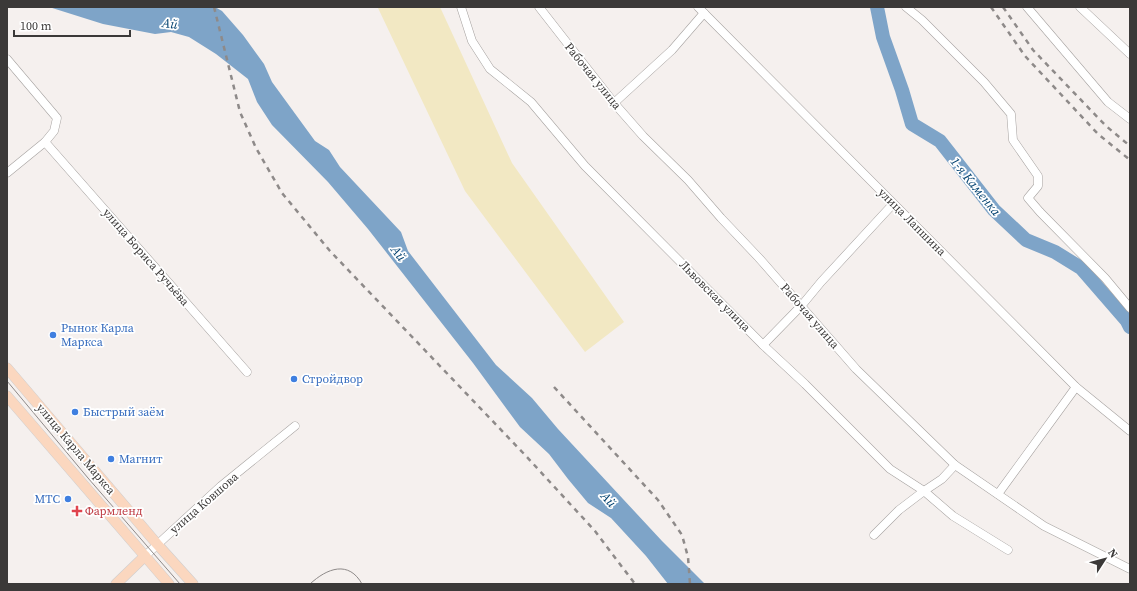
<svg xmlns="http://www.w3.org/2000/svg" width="1137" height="591" viewBox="0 0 1137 591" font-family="'Source Serif 4',serif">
<rect width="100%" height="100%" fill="#f5f0ee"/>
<path fill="#f2e8c3" d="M380 7H440L512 163 624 322 585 352 465 191 378 8Z"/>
<path fill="#7ea4c8" d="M49 7H215L222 11 243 35 264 64 272 82 315 141 329 150 340 167 401 232 408 251 496 365 532 398 558 429 662 541 705 584H668L646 556 611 518 588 503 568 479 549 454 520 427 473 363 368 229 328 182 272 125 257 102 248 79 216 54 189 37 171 32 155 34 103 24Z"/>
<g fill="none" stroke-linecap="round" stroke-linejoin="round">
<path stroke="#7ea4c8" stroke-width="14" d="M877 7 883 37 902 90 912 124 940 141 994 210 1026 240 1055 252 1081 268 1127 321 1130 327"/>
<g stroke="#a5a19f" stroke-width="9">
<g id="minor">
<path d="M461 7 472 41 490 69 531 102 585 166 763 345 805 384 890 469 924 491 953 516 1008 550"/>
<path d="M539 7 614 103 643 136 688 180 721 218 759 258 856 369 955 465 1044 526 1130 569"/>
<path d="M698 7 1076 387 1130 431"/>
<path d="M906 7 922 20 984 82 1011 114 1013 140 1038 176V186L1028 198 1040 212 1105 278 1130 308"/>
<path d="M1027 7 1108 102 1130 119"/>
<path d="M1080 7 1130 54"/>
<path d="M7 59 57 118 54 131 45 142 7 173"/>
<path d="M614 103 672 50 704 13"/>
<path d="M45 142 247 372"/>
<path d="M763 345 802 305 821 282 893 204"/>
<path d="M998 494 1076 387"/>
<path d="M874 535 899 510 924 491 942 479 955 465"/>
<path d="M145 556 221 486 295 426"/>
</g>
</g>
<g stroke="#d0cfcf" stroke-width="11">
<g id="major">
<path d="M7 368 157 544 193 584"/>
<path d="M7 396 169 584"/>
<path d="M116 584 145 556"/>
</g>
</g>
<use href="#minor" stroke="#fff" stroke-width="8"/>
<use href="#major" stroke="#fbd7bf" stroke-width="10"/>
<g stroke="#8e8a89" stroke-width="1">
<path d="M7 381 88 478 180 584"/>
<path d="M310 584C327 568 349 560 362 584"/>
</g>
<g stroke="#8e8a89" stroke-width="2.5" stroke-dasharray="5 5" stroke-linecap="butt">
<path d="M214 7 240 112 256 148 282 193 330 251 526 456 595 531 635 584"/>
<path d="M991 7 1025 56 1098 134 1130 160"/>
<path d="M1003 7 1033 50 1106 126 1130 146"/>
<path d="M554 387 658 500 682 535 688 557 690 584"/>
</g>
</g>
<g fill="#3f7fe0" stroke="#fff" stroke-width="1.5">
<circle cx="53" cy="335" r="4"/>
<circle cx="294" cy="379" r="4"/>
<circle cx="75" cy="412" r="4"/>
<circle cx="111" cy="459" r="4"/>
<circle cx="68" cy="499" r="4"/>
</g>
<path fill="#e0444e" stroke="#fff" stroke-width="1.5" d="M75 505h4v4h4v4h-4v4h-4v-4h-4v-4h4z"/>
<g text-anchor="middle" stroke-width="3.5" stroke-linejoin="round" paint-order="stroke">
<g font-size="12" fill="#3b3938" stroke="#fff">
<text transform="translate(593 76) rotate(51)" y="4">Рабочая улица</text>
<text transform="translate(912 222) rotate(45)" y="4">улица Лапшина</text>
<text transform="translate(146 257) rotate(49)" y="4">улица Бориса Ручьёва</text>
<text transform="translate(715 296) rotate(45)" y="4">Львовская улица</text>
<text transform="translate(810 316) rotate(49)" y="4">Рабочая улица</text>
<text transform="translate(76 449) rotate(50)" y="4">улица Карла Маркса</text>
<text transform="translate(204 503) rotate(-41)" y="4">улица Ковшова</text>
</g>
<g font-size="12" fill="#366cbe" stroke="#fff" text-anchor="start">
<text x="61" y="332">Рынок Карла<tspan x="61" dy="14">Маркса</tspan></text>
<text x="302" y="383">Стройдвор</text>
<text x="83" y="416">Быстрый заём</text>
<text x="119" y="463">Магнит</text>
<text x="60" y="503" text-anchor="end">МТС</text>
</g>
<g font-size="12" fill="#be3a42" stroke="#fff" text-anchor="start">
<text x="85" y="515">Фармленд</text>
</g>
<g font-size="13" font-style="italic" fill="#054371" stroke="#fff">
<text transform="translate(170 23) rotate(7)" y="5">Ай</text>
<text transform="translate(976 186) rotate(51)" y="5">1-я Каменка</text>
<text transform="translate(399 253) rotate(53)" y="5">Ай</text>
<text transform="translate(609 499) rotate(48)" y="5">Ай</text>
</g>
</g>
<rect width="1137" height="591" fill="none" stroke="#3b3938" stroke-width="16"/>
<g transform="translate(1105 559) rotate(54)" stroke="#ffffff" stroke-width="3" paint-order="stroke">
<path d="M0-3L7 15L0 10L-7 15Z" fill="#3b3938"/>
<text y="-6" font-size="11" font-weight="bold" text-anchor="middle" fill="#3b3938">N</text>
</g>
<path d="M14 30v6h116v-6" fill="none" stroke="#3b3938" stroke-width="2"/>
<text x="20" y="30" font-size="12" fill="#3b3938" stroke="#ffffff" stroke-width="3" paint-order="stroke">100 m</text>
</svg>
